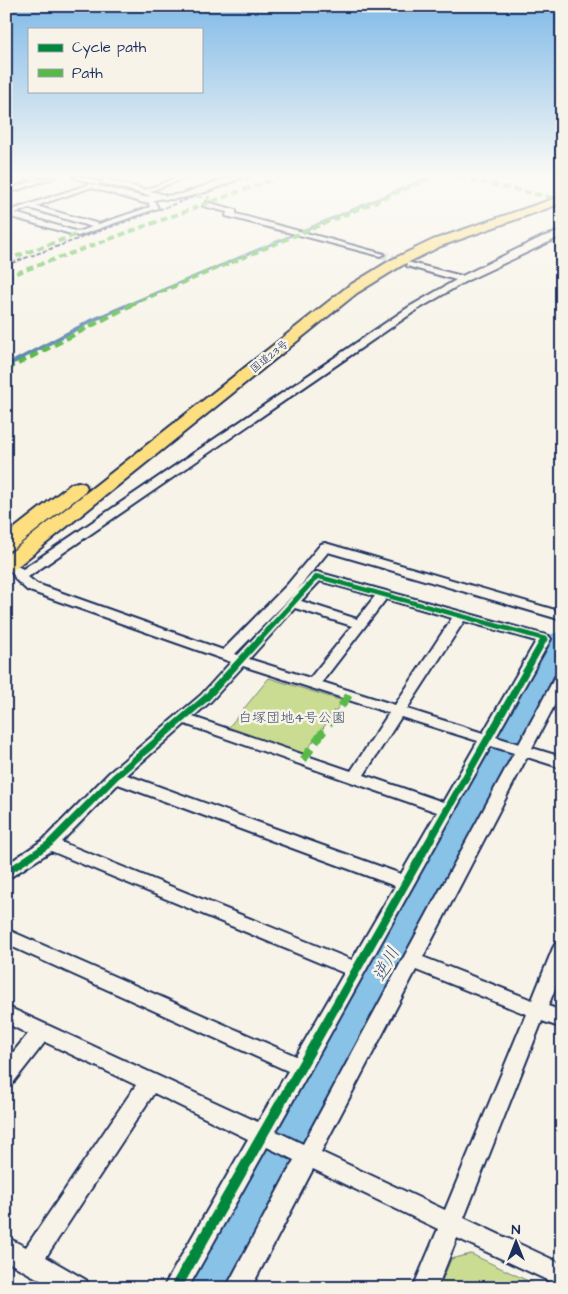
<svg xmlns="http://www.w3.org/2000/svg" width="568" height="1294" viewBox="0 0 568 1294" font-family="'Architects Daughter','Klee One',sans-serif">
<rect width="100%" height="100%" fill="#f7f3e8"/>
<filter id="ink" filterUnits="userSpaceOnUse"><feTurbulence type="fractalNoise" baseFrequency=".02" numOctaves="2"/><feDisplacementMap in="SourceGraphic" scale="10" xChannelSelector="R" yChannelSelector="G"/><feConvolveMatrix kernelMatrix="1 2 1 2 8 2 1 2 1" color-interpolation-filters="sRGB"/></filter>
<g filter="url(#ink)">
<g fill="#cadc91" stroke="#728678">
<path d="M269 678 343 701 304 754 228 728Z"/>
<path d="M471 1254 543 1288H439L451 1259Z"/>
</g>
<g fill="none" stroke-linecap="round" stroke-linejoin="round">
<g stroke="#5c87b0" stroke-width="2.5">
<path d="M302 231 430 177"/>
<path d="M127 305 295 234"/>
</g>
<path stroke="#5c87b0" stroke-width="4" d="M6 366 93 320 130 304"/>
<path fill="#88c2e7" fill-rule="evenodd" d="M562 631V669L239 1288H186L193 1270 378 947 547 640 551 634Z"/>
<path stroke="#cbcccc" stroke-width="8" stroke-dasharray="8 4" stroke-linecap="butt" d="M380 254 410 264"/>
<g stroke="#1b2f5e" stroke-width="4">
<path id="service" d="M49 177H55L40 182 38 181Z"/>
</g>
<g stroke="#1b2f5e" stroke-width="4">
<g id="minor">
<path d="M24 177H35L43 181 6 194V190L33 181Z"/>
<path d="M72 177H84L101 183 98 185Z"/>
<path d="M178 177H188L145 193 140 192Z"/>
<path d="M230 177H240C227 186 172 206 158 197L182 194Z"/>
<path d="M90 184 92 187 36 206 99 224 150 207 147 199H153L158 208 78 236 8 216 6 212ZM29 208 92 227 78 232 15 213Z"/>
<path d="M206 202 236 210V214L384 254 380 256 226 216 227 212 203 206Z"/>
<path d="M562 231V236L466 281 415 311 28 577 37 584 223 650 287 585 321 544 325 543 562 612V620L328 552 297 590 313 573 317 572 549 636 551 639 496 737 519 744 555 677 562 673V691L532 748 562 757V768L527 757 423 957 532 1000 553 948 556 943 562 941V972L548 1006 562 1011V1028L542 1021 464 1218 562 1264V1287L457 1238 437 1288H413L438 1229 313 1169 251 1288H226L294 1160 267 1147 188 1288H163L248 1139 154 1093 46 1257 86 1280 90 1288H55L6 1261V1237L26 1247 136 1085 45 1042 13 1083 6 1086V1061L28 1034 6 1023V1006L258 1122 288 1071 6 944V929L296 1056 344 973 51 851 6 880V865L43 840 109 773 201 695 231 662 27 590 16 580 11 570 17 566 23 569 409 307 456 280 407 266V262L462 276 542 237ZM320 581 375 596 357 619 301 601ZM296 592 238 655 235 654ZM386 599 452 618 395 705 322 682ZM295 608 352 626 310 678 249 659ZM464 621 536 641 483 733 407 709ZM243 666 389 713 351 771 193 717 211 701ZM401 717 478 741 443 802 364 775ZM185 724 437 812 401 874 127 775ZM491 746 514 753 303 1144 276 1131ZM118 784 395 886 352 960 61 842ZM416 970 526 1014 445 1210 321 1152Z"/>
</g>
</g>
<g stroke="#1b2f5e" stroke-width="4">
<path id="tertiary" d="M105 179 165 195 166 197 144 203 86 186 90 184 144 197 151 196 102 183 101 181Z"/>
</g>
<g stroke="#1b2f5e" stroke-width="4">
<g id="trunk">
<path d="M562 196V203L441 246 401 266 357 293 13 570 6 572V556L347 287 391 260 433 240Z"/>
<path d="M78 482 85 484 87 488 85 492 13 549 6 551V535L71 484Z"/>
</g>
</g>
<use href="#service" fill="#f7f3e8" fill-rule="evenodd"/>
<use href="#minor" fill="#f7f3e8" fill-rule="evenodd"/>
<use href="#tertiary" fill="#f7f3e8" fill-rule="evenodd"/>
<use href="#trunk" fill="#fddf80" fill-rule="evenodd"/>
<path stroke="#1b2f5e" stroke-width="2" stroke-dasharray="4.5 2" stroke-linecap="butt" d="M6 265 249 177"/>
<g stroke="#58b947" stroke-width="4" stroke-dasharray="7 4" stroke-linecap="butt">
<path d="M459 177 562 200"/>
<path d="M196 195 210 198"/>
<path d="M6 260 78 234"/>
<path d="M6 277 279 177"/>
<path d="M130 305 434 177"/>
</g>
<path stroke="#58b947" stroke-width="4.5" stroke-dasharray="9 4.5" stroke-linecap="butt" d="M6 370 133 304"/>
<path stroke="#58b947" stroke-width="8" stroke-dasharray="14 8" stroke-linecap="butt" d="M303 760 349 695"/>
<g stroke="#f7f3e8" stroke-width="3">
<path id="cycleway" d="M317 574 547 637 548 639 182 1288H169L540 640 318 579 209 700 118 779 52 846 6 877V869L46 842 112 775 203 696 315 575Z"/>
</g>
<use href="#cycleway" fill="#00873e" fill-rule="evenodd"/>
</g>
</g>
<linearGradient id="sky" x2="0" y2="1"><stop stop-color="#81bae8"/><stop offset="0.49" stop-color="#fbfaf5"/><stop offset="1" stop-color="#fbfaf5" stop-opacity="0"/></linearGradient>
<rect width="568" height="358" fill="url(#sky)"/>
<g text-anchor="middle" stroke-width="5" stroke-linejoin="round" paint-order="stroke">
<g font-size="11" fill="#1b2f5e" stroke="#f7f3e8">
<text transform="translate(269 356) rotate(-39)" y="4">国道23号</text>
</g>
<g font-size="14" fill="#3e5268" stroke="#f7f3e8">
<text x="292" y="722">白塚団地4号公園</text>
</g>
<g font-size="18" font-style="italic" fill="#365480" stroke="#f7f3e8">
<text transform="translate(386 964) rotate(-62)" y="6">逆川</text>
</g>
</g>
<rect width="568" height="1294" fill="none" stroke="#f7f3e8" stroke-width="25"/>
<rect x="12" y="12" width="543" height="1269" fill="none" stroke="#1b2f5e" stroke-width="2" filter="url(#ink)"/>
<rect x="28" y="28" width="175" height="65" fill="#f7f3e8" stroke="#9fa5b1"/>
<rect x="38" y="44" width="25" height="8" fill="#00873e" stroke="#9fa5b1"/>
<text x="72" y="52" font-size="15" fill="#1b2f5e">Cycle path</text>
<rect x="38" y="69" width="25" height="8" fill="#58b947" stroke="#9fa5b1"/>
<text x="72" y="78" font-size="15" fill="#1b2f5e">Path</text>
<g transform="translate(516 1242)" stroke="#f7f3e8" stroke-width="4" paint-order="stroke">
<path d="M0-4L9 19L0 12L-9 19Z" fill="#1b2f5e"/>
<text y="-8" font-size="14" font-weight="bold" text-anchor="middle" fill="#1b2f5e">N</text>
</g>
</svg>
